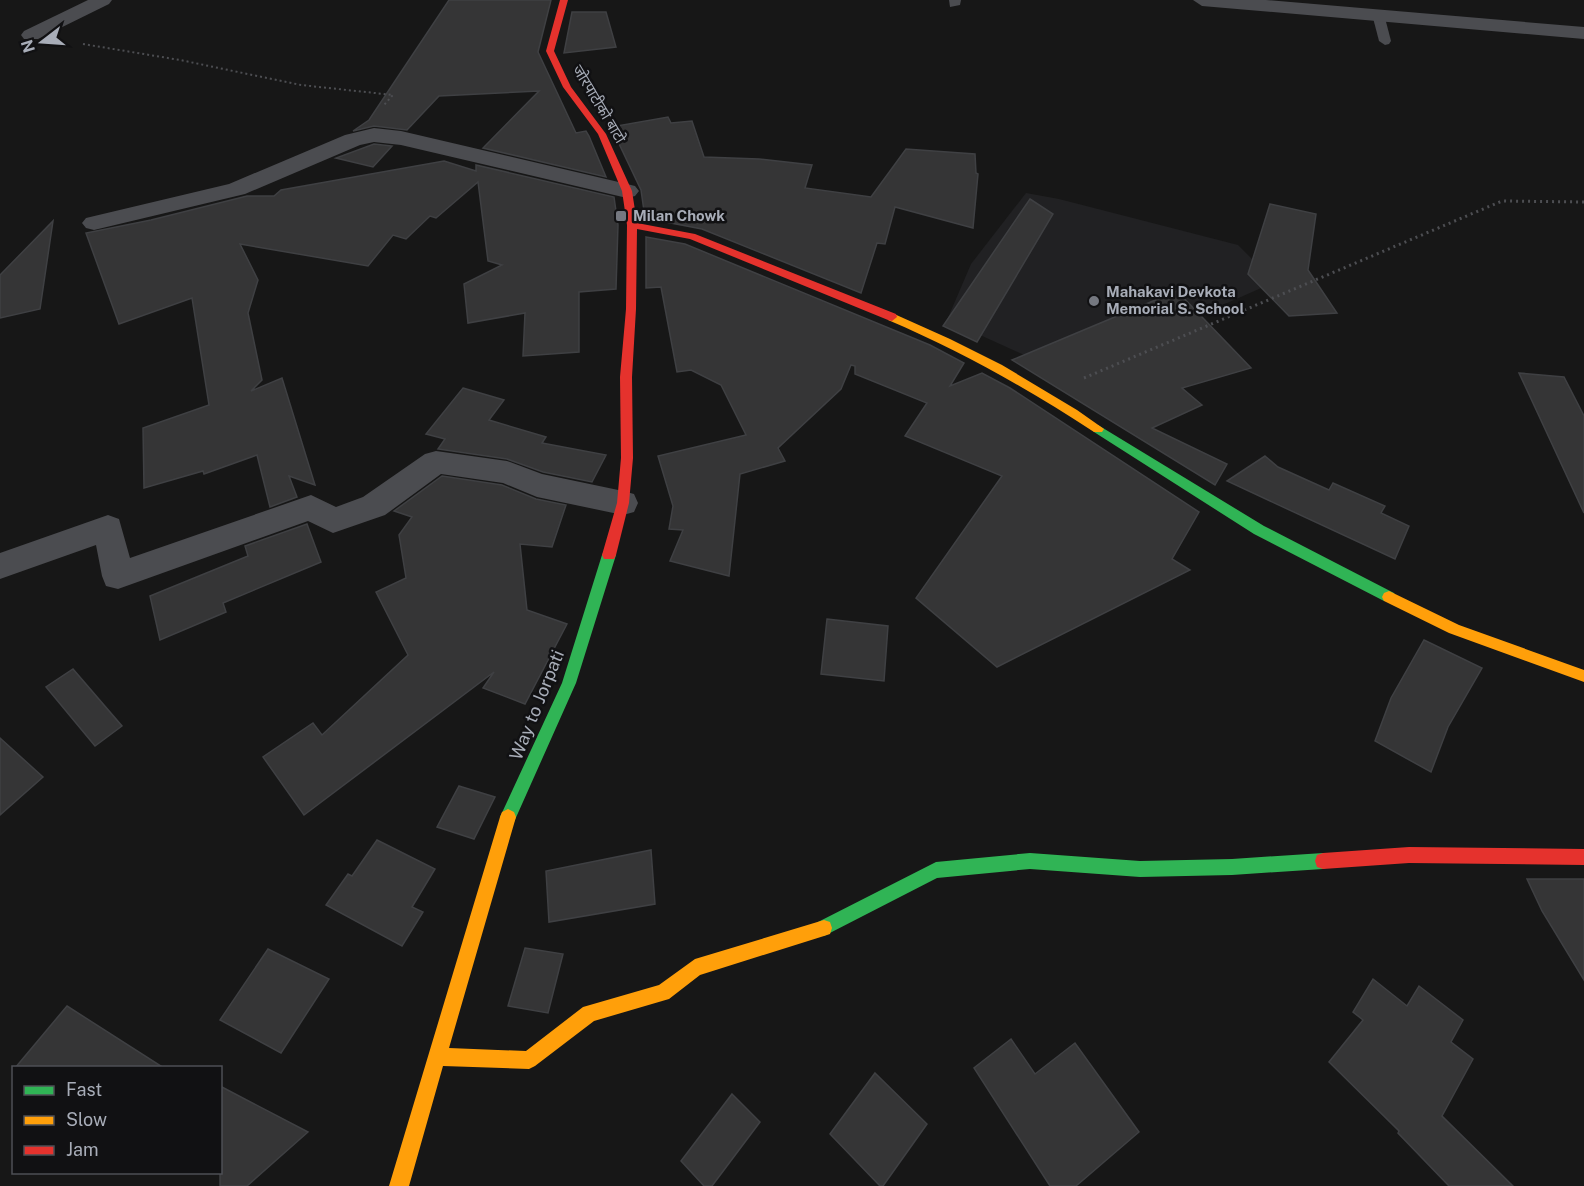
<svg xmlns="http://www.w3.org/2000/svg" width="1584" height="1186" viewBox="0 0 1584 1186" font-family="'Public Sans','Noto Sans Devanagari',sans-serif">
<rect width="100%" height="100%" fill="#171717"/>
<path fill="#212123" d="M1026 193 1059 199 1238 245 1275 282 1066 374 947 320 971 264Z"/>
<g fill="#353536" stroke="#3f4043" stroke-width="1.5">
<path d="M449 0H551L538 52 576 133 586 131 589 136 606 177 483 148 539 91 439 96 407 130 374 126 353 131 369 120Z"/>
<path d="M572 12H606L616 47 564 53Z"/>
<path d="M668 117 671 123 692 121 704 157 759 159 812 165 805 188 871 197 906 149 975 154 976 173 978 174 973 228 895 207 885 244 877 243 861 293 702 229 645 218 641 190 611 127Z"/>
<path d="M374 144 392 146 373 167 336 158Z"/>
<path d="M444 161 476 171V165L614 197 618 225 616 289 579 292V352L523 356 525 313 468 323 464 284 502 265 488 261 478 182 436 218 430 216 406 239 393 235 368 266 240 244 258 280 248 313 262 380 251 391 282 378 315 485 289 476 297 497 270 507 257 455 204 474 203 471 144 488 143 428 209 405 192 298 119 324 86 233 151 220 247 196H274L281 190Z"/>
<path d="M1030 199 1053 214 977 342 943 326Z"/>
<path d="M1270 204 1316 214 1308 270 1337 313 1289 316 1248 274Z"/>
<path d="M53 221 40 309 0 318V275Z"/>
<path d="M646 237 685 244 930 345 964 363 950 386 982 373 1010 388 1199 512 1172 559 1190 570 997 667 916 598 1002 476 905 436 927 403 855 374V366L851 365 841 389 778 448 785 461 740 474 729 576 670 561 683 530 669 529 673 506 658 456 746 435 721 385 691 370 677 372 661 287 646 288Z"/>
<path d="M1177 291 1251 368 1182 388 1202 405 1152 428 1227 464 1215 485 1012 360Z"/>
<path d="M1519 373 1564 377 1584 416V513Z"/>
<path d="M463 388 504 400 489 420 546 437 542 443 606 455 592 482 543 472 507 459 438 449 445 439 426 434Z"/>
<path d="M1265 456 1278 467 1329 490 1333 483 1385 506 1381 513 1409 526 1395 559 1227 481Z"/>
<path d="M442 476 502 485 536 499 566 505 552 547 520 544 527 610 567 624 525 704 483 688 494 672 304 815 263 757 313 723 322 735 408 655 376 592 406 578 399 535 412 517 394 511Z"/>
<path d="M307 524 321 562 223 603 226 612 160 640 150 596 248 556 245 546Z"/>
<path d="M827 619 888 626 884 681 821 674Z"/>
<path d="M1424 640 1482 668 1448 727 1431 772 1375 741 1391 698Z"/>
<path d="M73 669 122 726 95 746 46 687Z"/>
<path d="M0 738 43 777 0 815Z"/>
<path d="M459 786 495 797 474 839 437 827Z"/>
<path d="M377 840 435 869 412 907 423 912 402 946 326 905 348 874 352 876Z"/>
<path d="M651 850 655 904 549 922 546 871Z"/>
<path d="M1527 879H1584V980L1542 911Z"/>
<path d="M525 948 563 954 548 1013 508 1006Z"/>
<path d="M268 949 329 979 281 1053 220 1020Z"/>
<path d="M1373 979 1407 1006 1419 986 1463 1020 1451 1042 1473 1059 1442 1116 1513 1186H1449L1398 1133 1399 1131 1329 1062 1363 1020 1353 1012Z"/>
<path d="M67 1006 164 1068H15Z"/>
<path d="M1011 1039 1035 1074 1075 1043 1139 1132 1076 1186H1050L974 1068Z"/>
<path d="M875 1073 927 1124 883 1186H880L830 1134Z"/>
<path d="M220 1086 308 1132 247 1186H220Z"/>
<path d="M732 1094 760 1122 712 1186H704L681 1161Z"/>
</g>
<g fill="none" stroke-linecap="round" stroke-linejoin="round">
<path stroke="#4d4e52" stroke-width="2" stroke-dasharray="2 3" stroke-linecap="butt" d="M83 44 180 60 301 85 393 95 383 106"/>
<path stroke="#4d4e52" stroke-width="3" stroke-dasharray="2 4" stroke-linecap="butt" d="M1084 378 1502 201 1584 202"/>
<g fill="#4b4c50" fill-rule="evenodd">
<path d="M949 0H961L960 5 950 7Z"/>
<path d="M1378 10 1384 14 1391 41 1389 44 1385 45 1379 41 1372 14Z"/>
</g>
<g fill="#4b4c50" fill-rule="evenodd">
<path d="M88 0H112L109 4 38 39H24L21 35 24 31Z"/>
<path d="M1193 0H1266L1584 27V39L1202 6Z"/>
<path d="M374 128 401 131 627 184 635 186 639 191 635 196 627 198 401 145 374 142 360 145 245 194 94 230 86 228 82 223 86 218 229 184 345 135Z"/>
<path d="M436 451 507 461 542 474 623 491 634 494 638 503 634 512 623 515 537 497 503 483 441 474 385 515 333 533 308 521 118 589 106 586 102 576 96 545 0 579V553L108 515 119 519 130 558 311 495 336 507 363 497 425 454Z"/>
</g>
<g fill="#30b455" fill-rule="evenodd">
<path d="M1098 425 1264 526 1394 593 1396 597 1394 601H1384L1254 534 1094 432 1092 429 1094 426Z"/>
<path d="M609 550 614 551 616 555 576 683 514 822 508 825 502 822 500 817 562 683 602 555 604 551Z"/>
<path d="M1030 853 1140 861 1232 859 1323 853 1329 855 1331 861 1329 867 1323 869 1232 875 1140 877 1030 869 937 878 824 936 818 934 816 928 818 922 936 862Z"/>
</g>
<g fill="#ff9f0a" fill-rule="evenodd">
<path d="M892 313 950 339 1002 365 1077 410 1104 429 1102 432H1094C1028 389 961 351 888 320V314Z"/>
<path d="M1389 591 1459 625 1584 670V682L1449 633 1384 601 1382 597 1384 593Z"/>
<path d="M508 809 514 812 516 817 449 1048 526 1051 583 1007 659 985 695 959 824 920 830 922 832 928 830 934 824 936 700 975 669 999 594 1021 535 1066 529 1069 443 1066 409 1186H389L500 817 502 812Z"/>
</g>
<g fill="#e5322d" fill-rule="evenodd">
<path d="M560 0H568L554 51 571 87 606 134 632 191 637 223 695 234 896 314 897 317 892 321 888 320 690 239 637 229 636 309 632 377 633 458 629 503 616 555 614 559H604L602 555 617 503 621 458 620 377 626 309 627 225 622 191 598 134 563 87 546 51Z"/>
<path d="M1409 847 1584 849V865L1409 863 1323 869 1317 867 1315 861 1317 855 1323 853Z"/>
</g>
</g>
<g fill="#757880" stroke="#111113" stroke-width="2">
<rect x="615" y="210" width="12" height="12" rx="3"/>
<circle cx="1094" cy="301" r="6"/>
</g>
<g text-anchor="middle" stroke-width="5" stroke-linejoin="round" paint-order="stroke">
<g font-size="15" fill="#a8adb8" stroke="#111113">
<text transform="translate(599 104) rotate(59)" y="5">जोरपाटीको बाटो</text>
</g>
<g font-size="15" font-weight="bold" fill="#a8adb8" stroke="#111113" text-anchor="start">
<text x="633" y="221">Milan Chowk</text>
<text x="1106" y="297">Mahakavi Devkota<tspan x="1106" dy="17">Memorial S. School</tspan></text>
</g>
<g font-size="18" fill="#a8adb8" stroke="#111113">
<text transform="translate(537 705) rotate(-68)" y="6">Way to Jorpati</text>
</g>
</g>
<rect x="12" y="1066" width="210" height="108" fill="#111113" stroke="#4d4f55" stroke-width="1.5"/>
<rect x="24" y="1086" width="30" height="9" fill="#30b455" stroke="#4d4f55" stroke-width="1.5"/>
<text x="66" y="1096" font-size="18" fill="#a8adb8">Fast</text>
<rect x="24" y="1116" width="30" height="9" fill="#ff9f0a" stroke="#4d4f55" stroke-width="1.5"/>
<text x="66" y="1126" font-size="18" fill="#a8adb8">Slow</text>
<rect x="24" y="1146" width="30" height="9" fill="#e5322d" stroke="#4d4f55" stroke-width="1.5"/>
<text x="66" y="1156" font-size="18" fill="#a8adb8">Jam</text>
<g transform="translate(42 42) rotate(253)" stroke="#111113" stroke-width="4.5" paint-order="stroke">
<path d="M0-4.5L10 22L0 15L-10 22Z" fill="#a8adb8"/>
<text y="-9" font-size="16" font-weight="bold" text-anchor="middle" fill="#a8adb8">N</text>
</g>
</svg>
